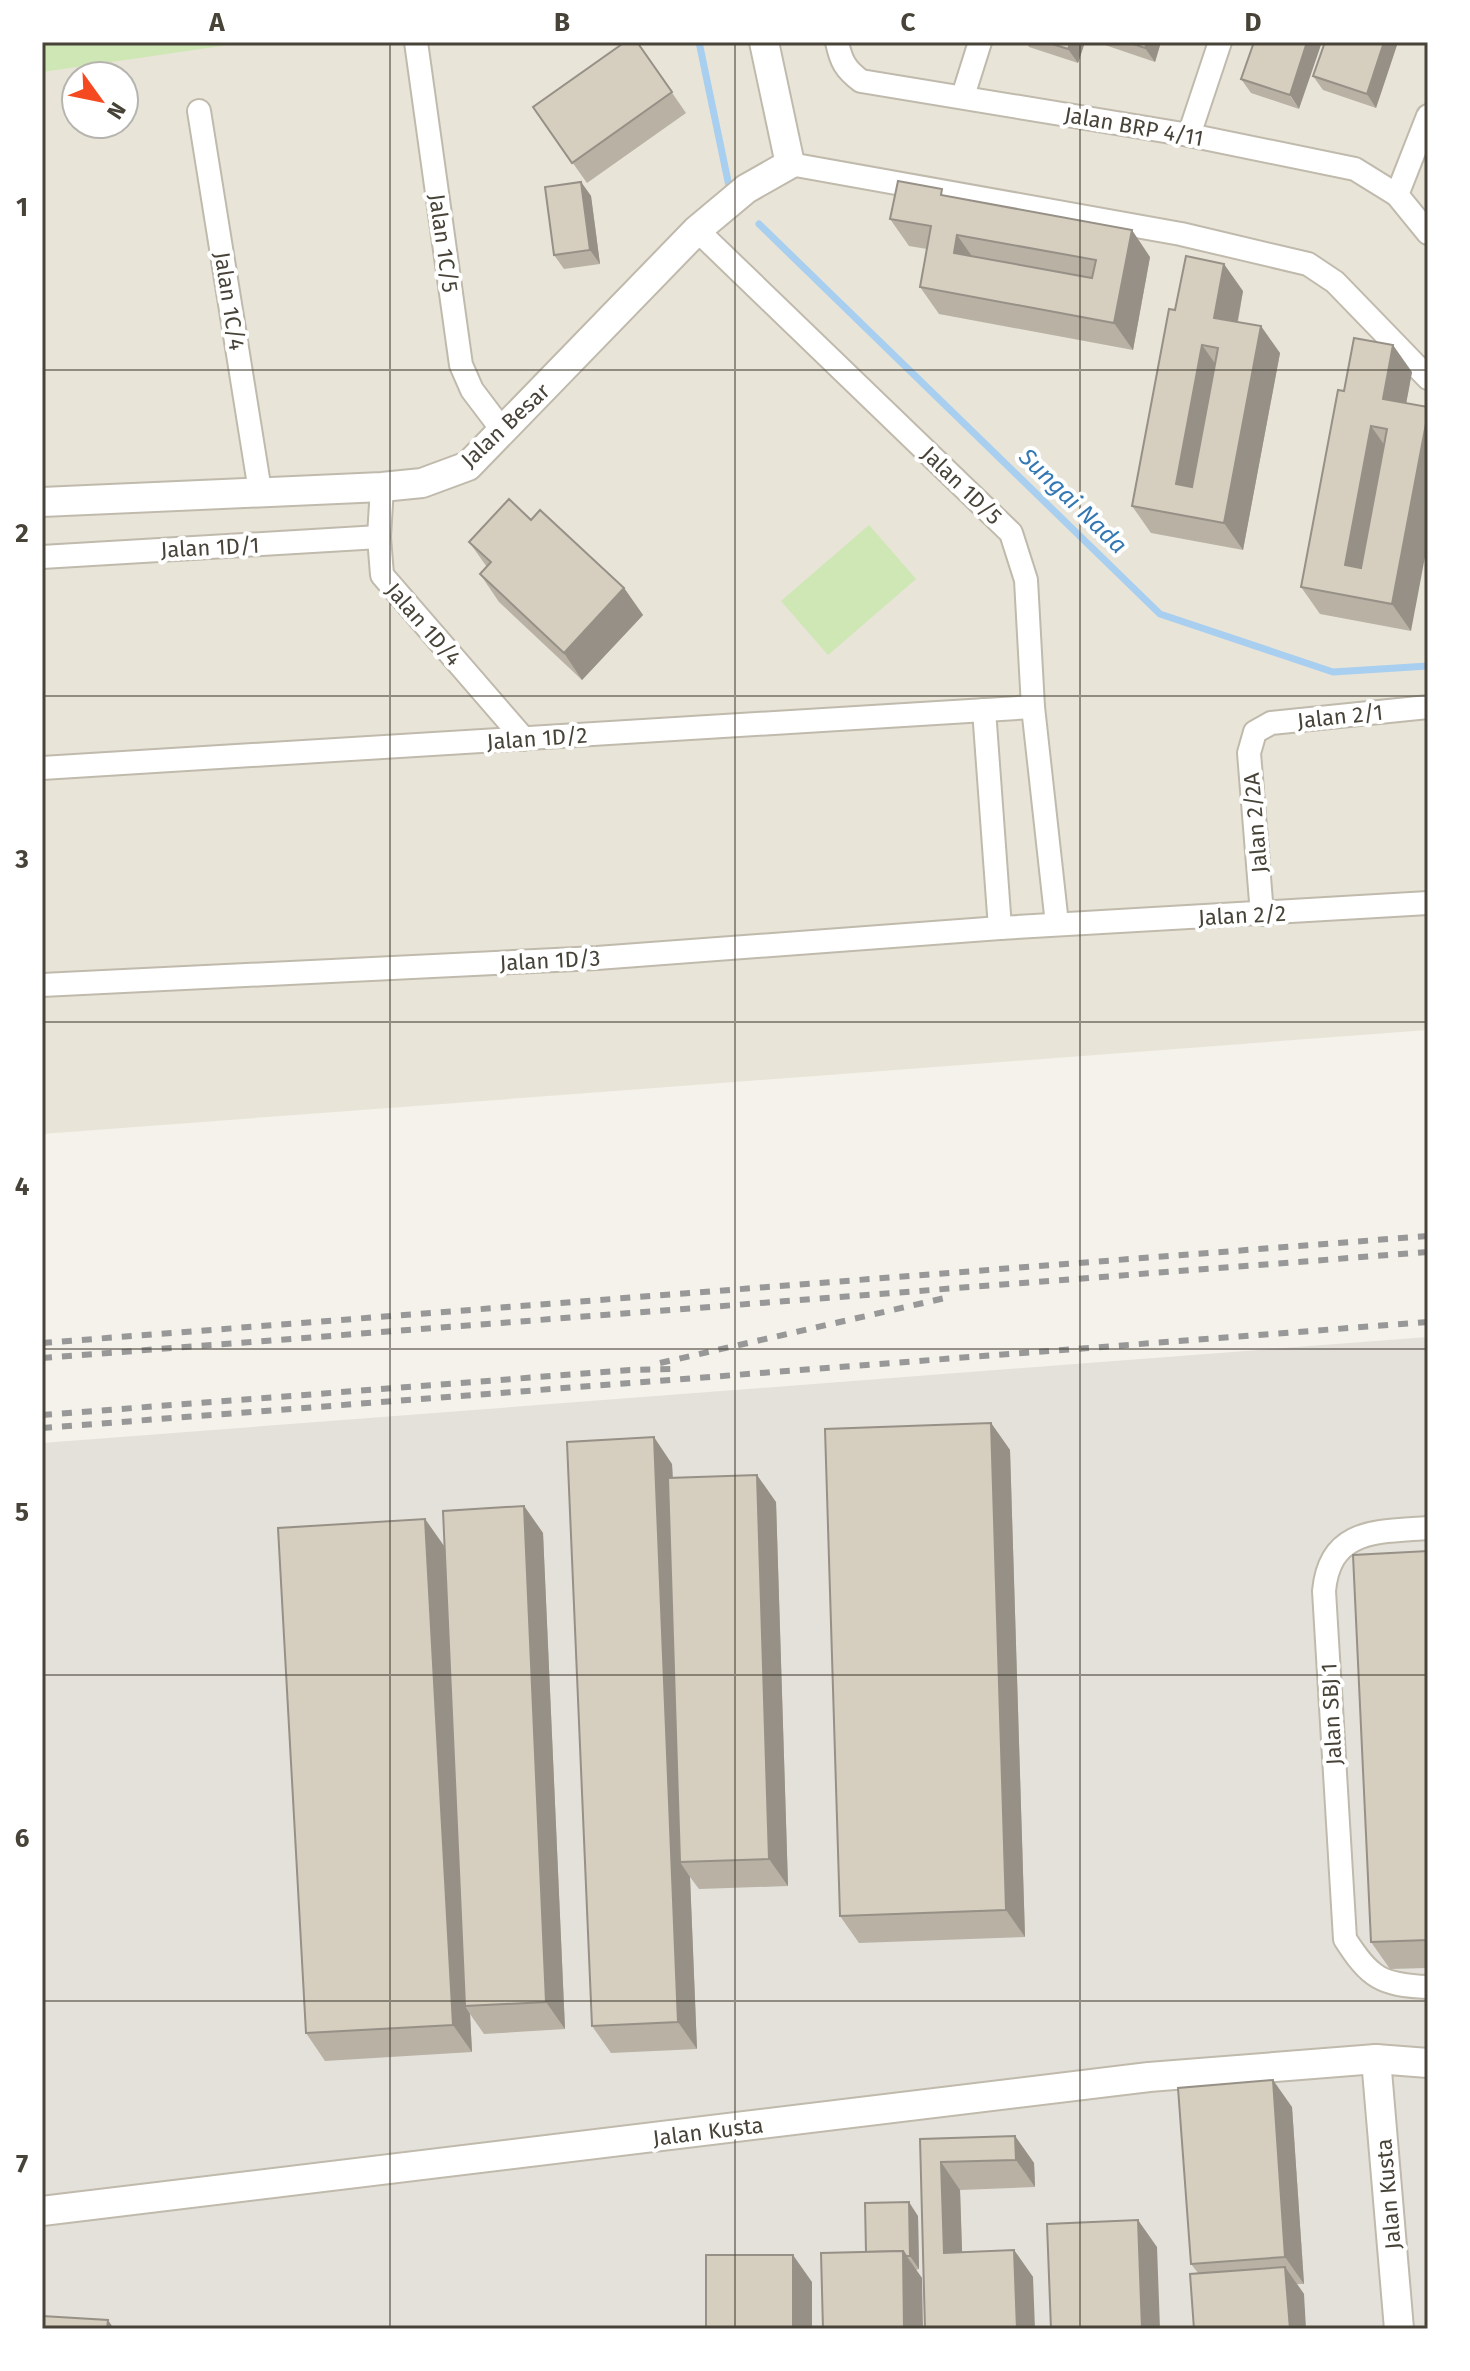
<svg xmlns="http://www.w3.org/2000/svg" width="1470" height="2371" viewBox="0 0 1470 2371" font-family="'Fira Sans',sans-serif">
<rect width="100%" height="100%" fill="#f4f2ea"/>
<path fill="#e8e4d8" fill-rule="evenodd" d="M42 42H1428V1030L42 1134ZM76 76H124V124H76Z"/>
<path fill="#e4e1db" d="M1428 1337V2329H42V1443Z"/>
<g fill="#cee7b4">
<path d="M42 42H249L42 72Z"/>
<path d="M869 525 916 579 828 655 781 601Z"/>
</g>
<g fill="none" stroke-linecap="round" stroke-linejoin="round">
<g stroke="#a8cfef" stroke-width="7">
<path d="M699 42 730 191"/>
<path d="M759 224 1160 614 1333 672 1428 666"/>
</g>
<g stroke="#c0baac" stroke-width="26">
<g id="minor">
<path d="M416 42 461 365 472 390 503 431"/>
<path d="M837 42C841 61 845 69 861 81L1189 135 1355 169 1397 195 1428 233"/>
<path d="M963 96 980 42"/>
<path d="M199 111 260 491"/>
<path d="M1189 135 1220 42"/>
<path d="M790 164 1181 234 1308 264 1335 282 1428 378"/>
<path d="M1397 195 1428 116"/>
<path d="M697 230 1011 533 1026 580 1033 707 1057 924"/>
<path d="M382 487 379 537 382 575 524 739"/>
<path d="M42 557 379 537"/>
<path d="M984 710 1000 928"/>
<path d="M42 768 1033 707"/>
<path d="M1262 914 1249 753 1255 732 1271 723 1428 707"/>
<path d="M42 985 597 958 1000 928 1428 903"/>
<path d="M1428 1528C1377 1532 1330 1528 1324 1591L1345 1939C1370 1978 1381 1985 1428 1987"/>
</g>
</g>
<g stroke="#c0baac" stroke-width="32">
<g id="tertiary">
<path d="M42 502 382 487 422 483 468 466 697 230 746 189 790 164 764 42"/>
<path d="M1376 2059 1399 2329"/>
<path d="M42 2211 1149 2077 1376 2059 1428 2063"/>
</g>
</g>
<use href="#minor" stroke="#fff" stroke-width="22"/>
<use href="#tertiary" stroke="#fff" stroke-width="28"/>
<g stroke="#989898" stroke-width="6" stroke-dasharray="10 10" stroke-linecap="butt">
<path d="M42 1343 1428 1236"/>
<path d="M42 1358 1428 1252"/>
<path d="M660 1363 945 1298"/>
<path d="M42 1415 630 1370 674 1369"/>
<path d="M42 1428 1428 1322"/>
</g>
</g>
<g fill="#b8b1a4">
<path d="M637 42 686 113 587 183 533 107Z"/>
<path d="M1026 42H1085L1078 63 1029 47Z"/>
<path d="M1100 42H1161L1155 62 1102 44Z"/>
<path d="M1254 42 1299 109 1251 93 1241 79Z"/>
<path d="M1325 42H1398L1376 108 1323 90 1313 76Z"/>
<path d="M581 182 591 196 600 264 564 269 554 255Z"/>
<path d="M947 196 1150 257 1133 350 939 314 920 287 927 249 909 246 890 219Z"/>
<path d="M1243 291 1238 322 1280 353 1243 550 1151 533 1132 506 1175 310Z"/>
<path d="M1412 372 1406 403 1411 631 1320 614 1301 587 1344 391Z"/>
<path d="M469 542 624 588 643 615 582 680 499 602 480 574 487 567Z"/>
<path d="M991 1423 1010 1450 1025 1937 859 1943 840 1916Z"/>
<path d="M672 1464 673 1478 776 1502 788 1886 699 1889 690 1877 697 2049 611 2053 592 2026Z"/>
<path d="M524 1506 543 1533 565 2029 484 2034 470 2014 472 2052 325 2061 306 2033 425 1519 444 1546Z"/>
<path d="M1428 1551V1968L1390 1969 1371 1942Z"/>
<path d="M1292 2107 1304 2284H1297L1304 2294 1198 2273 1191 2264Z"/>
<path d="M1015 2136 1034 2163 1035 2187 960 2190 962 2252 1014 2250 1033 2277 925 2329 920 2139Z"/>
<path d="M918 2216 919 2269 916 2270 922 2278 866 2252Z"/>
</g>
<g fill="#969086">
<path d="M1071 42H1085L1078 63 1068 49Z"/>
<path d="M1147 42H1161L1155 62 1145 48Z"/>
<path d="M1307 42H1322L1299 109 1290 95Z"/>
<path d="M1384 42H1398L1376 108 1367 94Z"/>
<path d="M581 182 591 196 600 264 590 250Z"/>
<path d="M1132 230 1150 257 1133 350 1114 323Z"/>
<path d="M957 235 976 262 954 253Z"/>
<path d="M1224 264 1243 291 1233 345 1214 318Z"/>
<path d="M1261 326 1280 353 1243 550 1224 523Z"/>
<path d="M1202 345 1221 372 1195 511 1176 484Z"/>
<path d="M1393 345 1412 372 1402 426 1383 399Z"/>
<path d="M1428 413V541L1411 631 1392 604Z"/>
<path d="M1371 426 1390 453 1364 592 1345 565Z"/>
<path d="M624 588 643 615 582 680 564 653Z"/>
<path d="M991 1423 1010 1450 1025 1937 1006 1910Z"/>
<path d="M654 1437 672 1464 689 1862H680L690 1877 697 2049 678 2022Z"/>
<path d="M757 1475 776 1502 788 1886 769 1859Z"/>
<path d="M524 1506 543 1533 565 2029 546 2002Z"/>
<path d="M425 1519 444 1546 465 2006 470 2014 472 2052 453 2025Z"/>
<path d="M1273 2080 1292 2107 1304 2284 1285 2257Z"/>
<path d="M1015 2136 1034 2163 1035 2187 1016 2160Z"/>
<path d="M941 2162 960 2190 963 2280 944 2253Z"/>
<path d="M909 2202 918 2216 919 2269 910 2256Z"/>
<path d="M1138 2220 1157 2247 1160 2329H1142Z"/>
<path d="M1014 2250 1033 2277 1035 2329H1017Z"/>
<path d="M903 2251 922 2278 923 2329H904Z"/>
<path d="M793 2255 812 2282V2329H793Z"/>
<path d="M1285 2267 1304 2294 1306 2329H1290Z"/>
<path d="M108 2320 114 2329H107Z"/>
</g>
<g fill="#d6cebf" stroke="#969086" stroke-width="2" fill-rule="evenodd">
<path d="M625 42H637L672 92 572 163 533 107Z"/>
<path d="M1046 42H1071L1068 49Z"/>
<path d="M1128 42H1147L1145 48Z"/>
<path d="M1254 42H1307L1290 95 1241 79Z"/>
<path d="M1325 42H1384L1367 94 1313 76Z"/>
<path d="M898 181 942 189 941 195 1132 230 1114 323 920 287 931 226 890 219ZM957 235 1096 260 1092 278 954 253Z"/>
<path d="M581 182 590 250 554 255 545 187Z"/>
<path d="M1186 256 1224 264 1214 318 1261 326 1224 523 1132 506 1169 309 1175 310ZM1202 345 1218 348 1192 487 1176 484Z"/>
<path d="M1354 338 1393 345 1383 399 1428 407V413L1392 604 1301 587 1338 390 1344 391ZM1371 426 1387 429 1361 568 1345 565Z"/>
<path d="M509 499 531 520 540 510 624 588 564 653 480 574 491 562 469 542Z"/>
<path d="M991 1423 1006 1910 840 1916 825 1429Z"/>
<path d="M654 1437 678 2022 592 2026 567 1442Z"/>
<path d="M757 1475 769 1859 680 1862 668 1478Z"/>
<path d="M524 1506 546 2002 465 2006 443 1511Z"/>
<path d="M425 1519 453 2025 306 2033 278 1528Z"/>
<path d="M1428 1551V1940L1371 1942 1353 1555Z"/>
<path d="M1273 2080 1285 2257 1191 2264 1178 2088Z"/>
<path d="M1015 2136 1016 2160 941 2162 944 2253 1014 2250 1017 2329H925L920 2139Z"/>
<path d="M909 2202 910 2256H906L903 2251 866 2252 865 2203Z"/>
<path d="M1138 2220 1142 2329H1051L1047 2224Z"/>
<path d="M903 2251 904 2329H823L821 2253Z"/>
<rect x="706" y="2255" width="87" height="74"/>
<path d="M1285 2267 1290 2329H1194L1190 2274Z"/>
<path d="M42 2316 108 2320 107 2329H42Z"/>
</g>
<path fill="none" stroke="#484338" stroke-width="2" stroke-opacity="0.55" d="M390 42V2329M735 42V2329M1080 42V2329M42 370H1428M42 696H1428M42 1022H1428M42 1349H1428M42 1675H1428M42 2001H1428"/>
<g text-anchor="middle" stroke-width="8" stroke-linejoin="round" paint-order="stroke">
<g font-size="22" fill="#484338" stroke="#fff">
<text transform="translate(1134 126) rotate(10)" y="8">Jalan BRP 4/11</text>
<text transform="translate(444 243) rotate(82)" y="8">Jalan 1C/5</text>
<text transform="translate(230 301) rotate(81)" y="8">Jalan 1C/4</text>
<text transform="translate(505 425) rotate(-43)" y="8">Jalan Besar</text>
<text transform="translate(962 485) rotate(44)" y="8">Jalan 1D/5</text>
<text transform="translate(210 547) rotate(-3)" y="8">Jalan 1D/1</text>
<text transform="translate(424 624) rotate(49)" y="8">Jalan 1D/4</text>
<text transform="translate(1340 716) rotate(-6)" y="8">Jalan 2/1</text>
<text transform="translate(537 738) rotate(-4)" y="8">Jalan 1D/2</text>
<text transform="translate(1255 823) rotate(-95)" y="8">Jalan 2/2A</text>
<text transform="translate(1242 915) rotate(-3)" y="8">Jalan 2/2</text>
<text transform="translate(550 960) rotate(-3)" y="8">Jalan 1D/3</text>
<text transform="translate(1331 1714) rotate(-93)" y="8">Jalan SBJ 1</text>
<text transform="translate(708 2131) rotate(-7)" y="8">Jalan Kusta</text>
<text transform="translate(1388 2194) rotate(-95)" y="8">Jalan Kusta</text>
</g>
<g font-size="24" font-style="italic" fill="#3377b3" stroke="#fff">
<text transform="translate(1073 501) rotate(44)" y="8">Sungai Nada</text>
</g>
</g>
<rect width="1470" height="2371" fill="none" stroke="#ffffff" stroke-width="88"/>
<g transform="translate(100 100) rotate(123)"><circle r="38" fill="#ffffff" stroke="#b6b4af" stroke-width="2"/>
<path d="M0-6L14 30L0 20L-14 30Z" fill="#f54921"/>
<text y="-12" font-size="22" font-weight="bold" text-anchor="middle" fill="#484338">N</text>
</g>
<rect x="44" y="44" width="1382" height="2283" fill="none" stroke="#484338" stroke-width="3"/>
<g font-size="26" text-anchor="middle" font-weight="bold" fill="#484338">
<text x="217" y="31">A</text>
<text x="562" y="31">B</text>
<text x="908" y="31">C</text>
<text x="1253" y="31">D</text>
<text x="22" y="216">1</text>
<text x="22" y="542">2</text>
<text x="22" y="868">3</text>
<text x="22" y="1195">4</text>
<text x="22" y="1521">5</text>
<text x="22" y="1847">6</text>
<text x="22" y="2173">7</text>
</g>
</svg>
